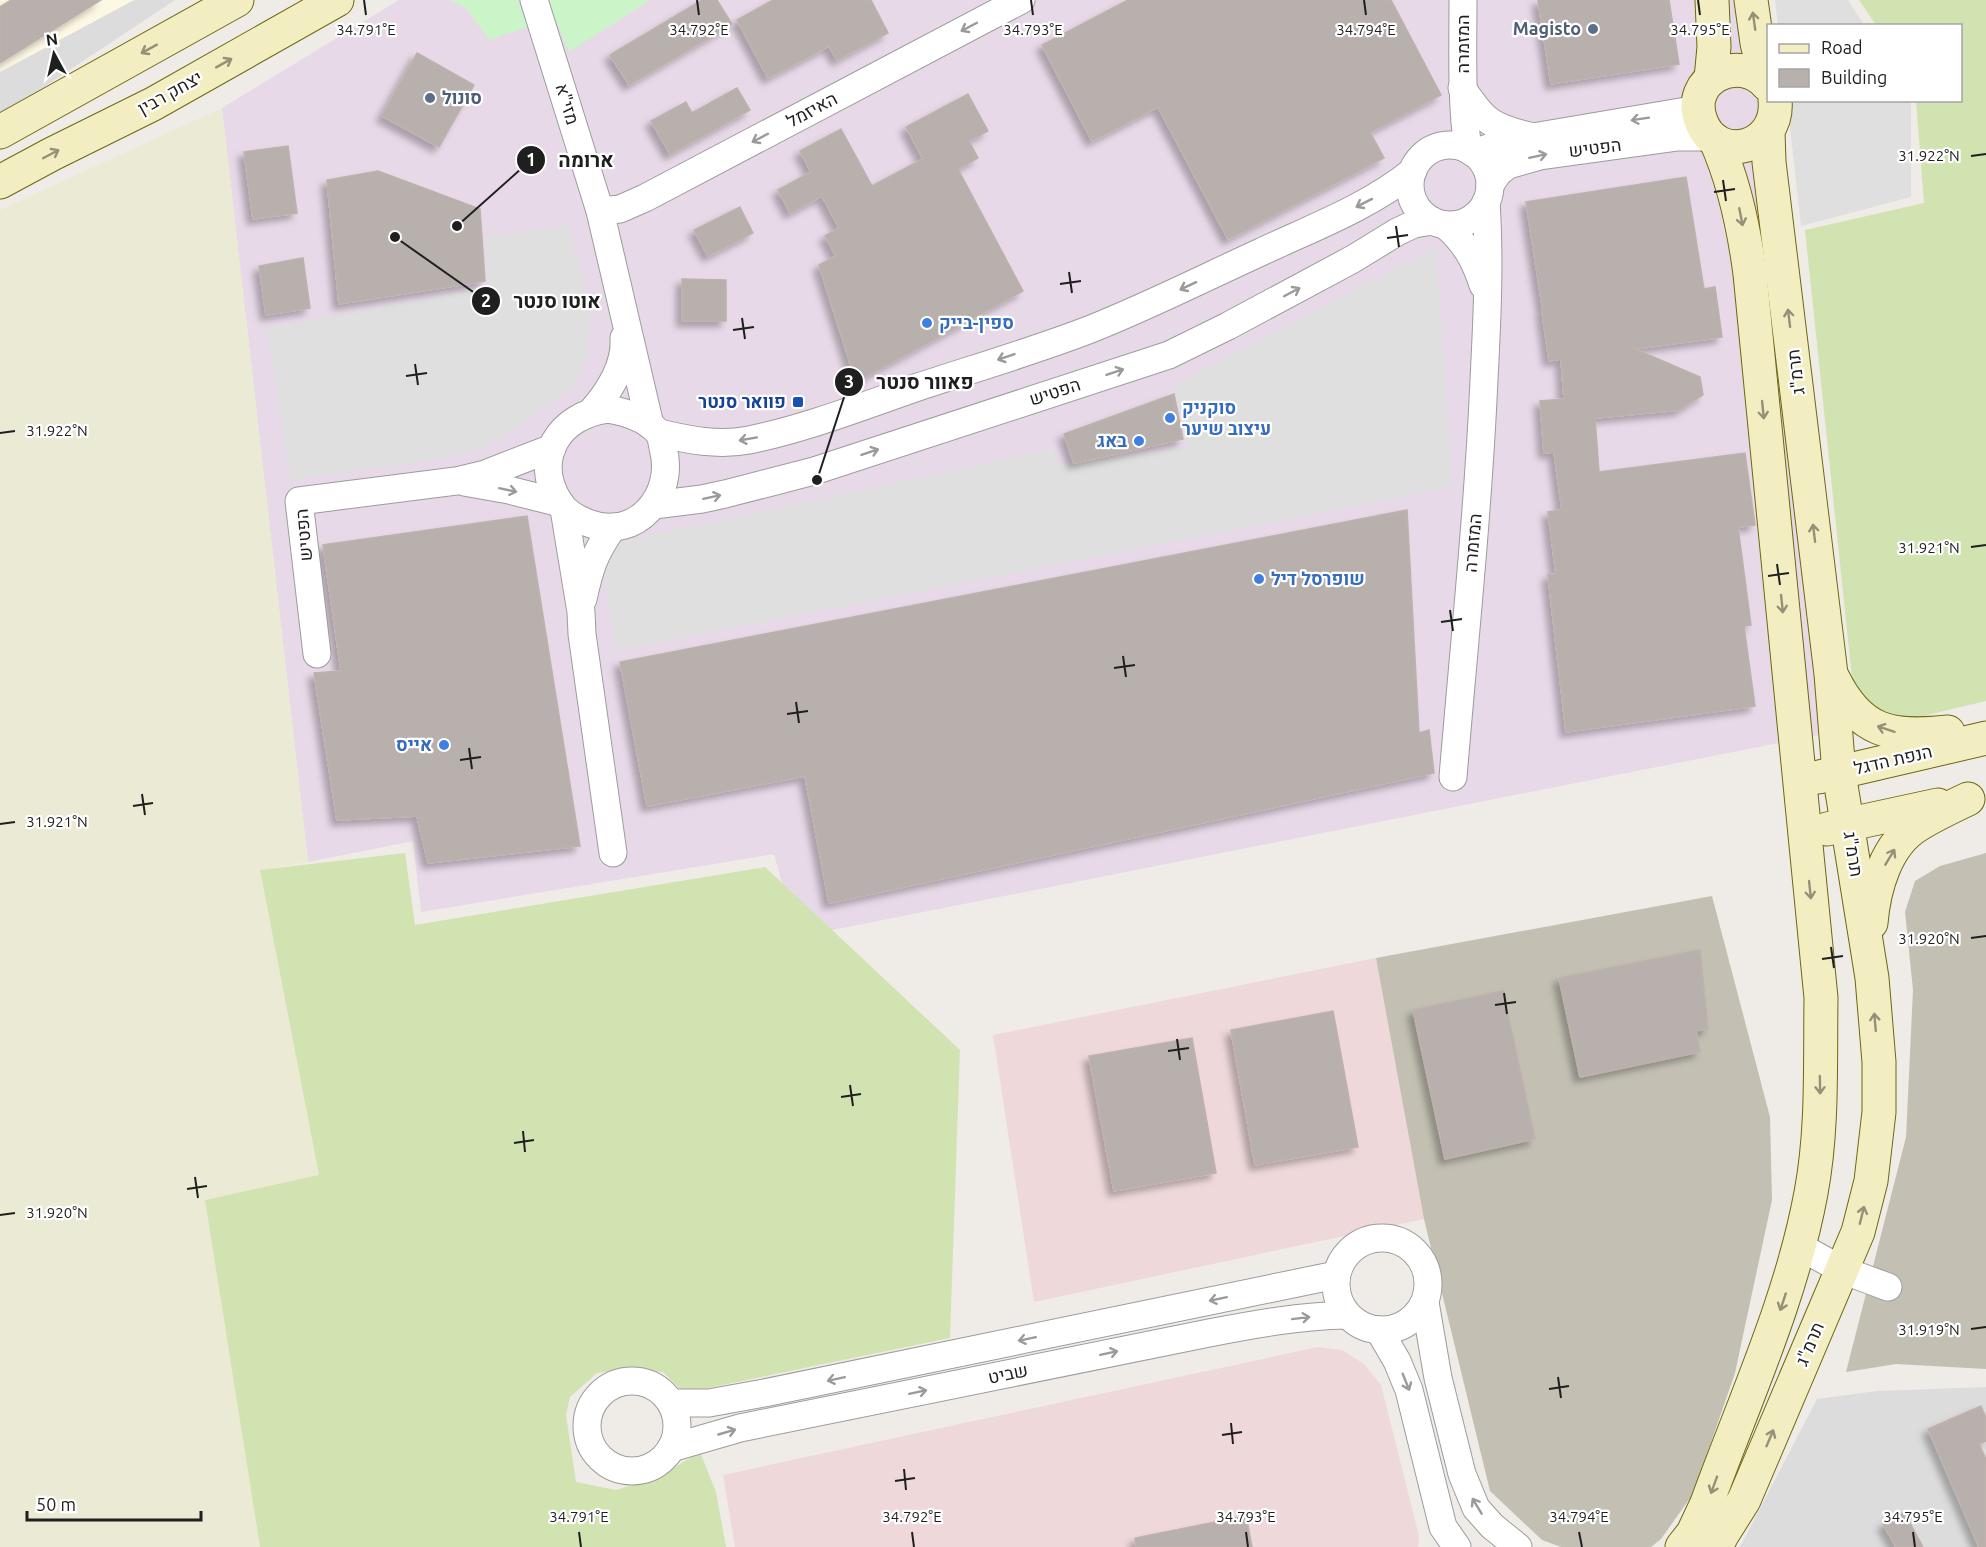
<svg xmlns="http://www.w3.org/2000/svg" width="1986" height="1547" viewBox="0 0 1986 1547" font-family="Ubuntu,Heebo,sans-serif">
<defs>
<filter id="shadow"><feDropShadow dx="-5.5" dy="5.5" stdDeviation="3" flood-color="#0004"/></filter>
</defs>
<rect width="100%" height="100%" fill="#efebe7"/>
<g fill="#dddcdd">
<path d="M0 0H175L0 116Z"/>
<path d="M1986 1387V1547H1740L1817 1399 1877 1391Z"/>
</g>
<g fill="#eed8da">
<path d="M1376 958 1424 1219 1034 1302 993 1035Z"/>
<path d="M1318 1347 1342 1350 1364 1364 1381 1385 1419 1536 1418 1547H735L723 1475Z"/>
</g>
<path fill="#e7d9e7" d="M399 0H1765L1849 729 797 937 774 854 421 912 413 841 308 862 222 108Z"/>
<path fill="#fcf8e3" d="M0 0H134L0 72Z"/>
<g fill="#c3c0b3">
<path d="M1986 853V1369L1896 1364 1846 1372 1906 1137 1913 990 1905 912 1915 881 1940 866Z"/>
<path d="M1712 896 1770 1117 1772 1200 1735 1373 1693 1494 1661 1539 1651 1547H1561L1542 1540 1490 1491 1424 1219 1376 958Z"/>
</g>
<path fill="#ebead4" d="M222 108 308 862 260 870 319 1176 205 1200 260 1547H0V210Z"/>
<g fill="#d2e3b2">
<path d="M1859 0H1986V701L1906 720 1874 721 1854 697 1805 230 1924 203 1916 101 1960 100V26L1876 25Z"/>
<path d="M405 853 415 925 765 867 960 1050 950 1338 684 1393 663 1372 625 1369 597 1373 570 1397 566 1415 576 1482 616 1490 658 1477 700 1452 716 1492 726 1547H260L205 1200 319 1175 260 870Z"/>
</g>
<g fill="#ccf4c9">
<path d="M450 0H518L528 27 489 40 466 8Z"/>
<path d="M547 0H650L569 52Z"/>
</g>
<g fill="#dfdfdf">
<path d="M1775 0H1848L1864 25H1778Z"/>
<path d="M1787 101H1909L1911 104V197L1801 226Z"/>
<path d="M568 226 590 302 588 354 573 386 534 416 483 449 437 459 291 481 266 328 489 287 486 236Z"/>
<path d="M1436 247 1452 487 616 651 600 546 1052 449 1060 465 1188 447 1174 385Z"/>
</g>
<g fill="#b8b0ad" stroke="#bfb1ab" stroke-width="1.5" filter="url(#shadow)">
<path d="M11 0H101L0 63V7Z"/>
<path d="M702 0H717L732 24 629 85 610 55Z"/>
<path d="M773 0H871L888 33 837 60 829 46 768 78 737 20Z"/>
<path d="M1128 0H1391L1441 95 1370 132 1384 158 1228 239 1158 107 1092 141 1042 45Z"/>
<path d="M1538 0H1669L1679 64 1551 84Z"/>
<path d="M417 53 474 85 439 147 382 116Z"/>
<path d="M737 88 750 110 670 154 651 121 686 102 692 113Z"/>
<path d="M968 94 988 131 969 141 978 158 958 169 1023 291 856 382 819 265 836 256 825 236 839 228 822 196 790 213 778 190 811 172 800 151 841 129 872 186 923 159 906 127Z"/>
<path d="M288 146 297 213 253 219 244 152Z"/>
<path d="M378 171 480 209 485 281 339 304 327 180Z"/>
<path d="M1686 177 1704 289 1715 287 1722 337 1635 349 1700 377 1703 395 1679 410 1595 418 1599 472 1745 453 1755 525 1738 527 1751 625 1744 626 1755 706 1566 732 1548 575 1556 574 1548 512 1562 510 1554 452 1544 453 1540 401 1564 399 1561 359 1549 361 1542 311H1543L1526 202Z"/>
<path d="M740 207 753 233 708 256 694 230Z"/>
<path d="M303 258 310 308 266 315 259 266Z"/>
<path d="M682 279 726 280V321H682Z"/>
<path d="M1174 394 1183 439 1074 463 1064 434Z"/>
<path d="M1407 510 1419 733 1429 730 1434 773 829 903 805 776 647 806 620 662Z"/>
<path d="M527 516 580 846 428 863 417 816 337 820 314 673 341 671 323 545Z"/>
<path d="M1700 950 1708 1029 1696 1031 1700 1052 1580 1077 1559 978Z"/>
<path d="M1503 991 1535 1139 1445 1159 1413 1010Z"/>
<path d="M1333 1011 1358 1147 1255 1165 1231 1030Z"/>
<path d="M1192 1038 1216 1173 1114 1191 1089 1056Z"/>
<path d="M1981 1406 1986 1418V1441L1979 1444 1986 1459V1547H1979L1928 1429Z"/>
<path d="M1904 1512 1923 1547H1896L1883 1524Z"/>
<path d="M1246 1516 1252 1547H1136L1135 1538Z"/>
</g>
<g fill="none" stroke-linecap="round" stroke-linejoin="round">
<g stroke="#9c9c9c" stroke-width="29">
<g id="street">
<path d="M534 0 600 211 650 425"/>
<path d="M1463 0C1463 50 1461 100 1468 150"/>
<path d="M1462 88C1484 121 1491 127 1529 136"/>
<circle cx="1450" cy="185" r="40"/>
<path d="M1473 153 1494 146 1533 137 1698 109"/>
<path d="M1490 185 1498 173 1508 165 1540 156 1678 137H1711"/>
<path d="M600 211 620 209 645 198 1021 0"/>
<path d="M1445 225C1465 242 1475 260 1483 285"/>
<path d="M608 409C625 412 644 417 657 431 661 435 662 442 663 448 676 494 637 542 588 523 577 519 565 512 559 502 532 458 559 415 608 409Z"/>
<path d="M592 411C609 392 626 365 624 338"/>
<path d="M659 433C689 440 718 446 749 440 807 428 863 406 918 387 976 368 1034 351 1091 329 1149 306 1204 278 1261 252 1312 228 1369 207 1413 171"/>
<path d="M464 482 509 490 560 503"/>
<path d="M654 505 702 499 725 494 814 471 1169 355 1228 326 1353 259 1397 232 1414 224 1433 221"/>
<path d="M564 509 581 612 582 634 613 853"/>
<path d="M583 599C590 567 594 554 613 527"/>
<path d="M317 654 299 501 456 481 485 474 552 448"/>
<path d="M1453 777C1464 645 1478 513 1484 380 1487 321 1490 262 1486 202"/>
<circle cx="1382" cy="1284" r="46"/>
<path d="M1799 1246 1842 1270 1888 1287"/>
<path d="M1425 1302 1438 1378 1462 1474 1476 1508 1492 1526 1518 1547"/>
<path d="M1379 1330 1397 1361 1409 1390 1443 1527 1457 1547"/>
<circle cx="632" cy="1426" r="45"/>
<path d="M672 1403H709L764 1393 1336 1275"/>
<path d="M671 1448 740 1428 1209 1333C1255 1324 1300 1316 1347 1315"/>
</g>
</g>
<g stroke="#6c6811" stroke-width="35">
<g id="secondary">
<path d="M1751 0 1757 43 1767 84"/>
<path d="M1711 79 1714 47 1712 0"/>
<path d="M1768 85C1739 52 1685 79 1701 121 1717 165 1780 149 1775 100"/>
<path d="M0 132 237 0"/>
<path d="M0 182 52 154 153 104 337 0"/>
<path d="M1833 678C1860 733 1891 738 1948 732"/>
<path d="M1819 777 1986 738"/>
<path d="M1827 829 1938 805"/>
<path d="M1871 923C1874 888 1886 844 1918 825 1934 815 1951 807 1968 799"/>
<path d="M1682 1547 1693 1533 1707 1503C1744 1401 1791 1301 1811 1193 1823 1129 1820 1063 1821 998L1750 274C1744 228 1735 184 1716 141"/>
<path d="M1716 1547 1722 1535 1744 1500 1858 1232 1871 1181 1879 1112V1062L1872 978 1839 773 1831 674 1769 162 1768 132"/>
</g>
</g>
<use href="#street" stroke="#fff" stroke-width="27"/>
<use href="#secondary" stroke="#f3eec1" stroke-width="33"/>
</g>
<defs><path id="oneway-shaft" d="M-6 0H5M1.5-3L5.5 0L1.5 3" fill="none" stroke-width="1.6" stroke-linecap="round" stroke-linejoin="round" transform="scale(1.5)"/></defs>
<g stroke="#949178">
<use href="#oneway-shaft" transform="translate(1754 21) rotate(-98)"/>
<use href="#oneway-shaft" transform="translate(149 49) rotate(151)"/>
<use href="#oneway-shaft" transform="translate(224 63) rotate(-29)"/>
<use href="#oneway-shaft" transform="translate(51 154) rotate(-28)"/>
<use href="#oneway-shaft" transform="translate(1741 217) rotate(79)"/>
<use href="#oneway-shaft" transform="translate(1789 318) rotate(-97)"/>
<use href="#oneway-shaft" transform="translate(1763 410) rotate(84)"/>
<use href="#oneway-shaft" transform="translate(1814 533) rotate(-97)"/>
<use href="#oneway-shaft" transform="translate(1782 604) rotate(84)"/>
<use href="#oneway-shaft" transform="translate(1886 729) rotate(-162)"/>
<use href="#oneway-shaft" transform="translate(1890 857) rotate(-59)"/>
<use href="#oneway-shaft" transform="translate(1810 890) rotate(84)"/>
<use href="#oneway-shaft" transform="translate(1875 1022) rotate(-95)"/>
<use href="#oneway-shaft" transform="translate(1820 1085) rotate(89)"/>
<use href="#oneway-shaft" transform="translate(1862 1215) rotate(-76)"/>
<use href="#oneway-shaft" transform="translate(1783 1302) rotate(108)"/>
<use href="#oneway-shaft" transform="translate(1770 1438) rotate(-67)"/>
<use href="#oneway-shaft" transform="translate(1714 1485) rotate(110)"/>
</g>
<g stroke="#9a9a9a">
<use href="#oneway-shaft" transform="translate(969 27) rotate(152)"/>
<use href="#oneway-shaft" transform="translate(1640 119) rotate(171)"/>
<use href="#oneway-shaft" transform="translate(760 138) rotate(152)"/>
<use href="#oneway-shaft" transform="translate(1538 156) rotate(-12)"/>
<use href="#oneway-shaft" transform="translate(1364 203) rotate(153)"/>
<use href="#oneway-shaft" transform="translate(1188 286) rotate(155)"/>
<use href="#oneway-shaft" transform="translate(1292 292) rotate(-28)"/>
<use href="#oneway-shaft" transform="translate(1006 357) rotate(161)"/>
<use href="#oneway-shaft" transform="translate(1115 372) rotate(-18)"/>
<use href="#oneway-shaft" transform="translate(748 439) rotate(170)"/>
<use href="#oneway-shaft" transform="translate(870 452) rotate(-18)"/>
<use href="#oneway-shaft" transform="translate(508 490) rotate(12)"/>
<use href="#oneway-shaft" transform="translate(712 497) rotate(-12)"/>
<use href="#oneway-shaft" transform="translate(1218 1299) rotate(168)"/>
<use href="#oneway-shaft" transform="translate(1301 1318) rotate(-7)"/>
<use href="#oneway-shaft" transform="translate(1027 1339) rotate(168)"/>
<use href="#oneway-shaft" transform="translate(1109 1353) rotate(-12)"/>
<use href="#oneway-shaft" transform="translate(836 1379) rotate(168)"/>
<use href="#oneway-shaft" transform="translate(1406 1382) rotate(68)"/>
<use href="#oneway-shaft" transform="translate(918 1392) rotate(-12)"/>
<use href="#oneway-shaft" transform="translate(727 1432) rotate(-16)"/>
<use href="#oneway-shaft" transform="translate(1477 1506) rotate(-121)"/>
</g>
<path fill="none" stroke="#1f1f1f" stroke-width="2" d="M364 0 366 15M697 0 699 15M1031 0 1033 15M1364 0 1366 15M1698 0 1700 15M1971 156 1986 154M1723 180 1726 201M1714 192 1735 189M1396 226 1399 247M1387 238 1408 235M1069 272 1072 293M1060 284 1081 281M742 318 745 339M733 330 754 327M415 364 418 385M406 376 427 373M0 433 15 431M1971 547 1986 545M1777 564 1780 585M1768 576 1789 573M1450 610 1453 631M1441 622 1462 619M1123 656 1126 677M1114 668 1135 665M796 702 799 723M787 714 808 711M469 748 472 769M460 760 481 757M142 794 145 815M133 806 153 803M0 824 15 822M1971 938 1986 936M1831 947 1834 968M1822 959 1843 956M1504 993 1507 1014M1495 1005 1516 1002M1177 1039 1180 1060M1168 1051 1189 1048M850 1085 853 1106M841 1097 861 1094M523 1131 525 1152M514 1143 534 1140M195 1177 198 1198M187 1189 207 1186M0 1215 15 1213M1971 1329 1986 1327M1558 1377 1561 1398M1549 1389 1569 1386M1231 1423 1233 1444M1222 1435 1242 1432M904 1469 906 1490M895 1481 915 1478M579 1532 581 1547M912 1532 914 1547M1246 1532 1248 1547M1579 1532 1582 1547M1913 1532 1915 1547"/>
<g fill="#5c6f8a" stroke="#fff" stroke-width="2">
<circle cx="1593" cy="29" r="6"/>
<circle cx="430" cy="98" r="6"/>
</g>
<g fill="#3f7fe0" stroke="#fff" stroke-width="2">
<circle cx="927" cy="323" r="6"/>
<circle cx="1170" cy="418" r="6"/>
<circle cx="1139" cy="441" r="6"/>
<circle cx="1259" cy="579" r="6"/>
<circle cx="444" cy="745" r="6"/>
</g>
<rect fill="#1a4fb4" stroke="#fff" stroke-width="2" x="792" y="396" width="12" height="12" rx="3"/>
<g text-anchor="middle" stroke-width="4.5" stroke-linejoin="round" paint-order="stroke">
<g font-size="18" font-weight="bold" fill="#4e5e75" stroke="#fff" text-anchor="end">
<text x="1581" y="35">Magisto</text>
<text x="442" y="104" text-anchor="start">סונול</text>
</g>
<g font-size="18" fill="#1f1f1f" stroke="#fff">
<text transform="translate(1463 44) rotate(-90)" y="6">המזמרה</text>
<text transform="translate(170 93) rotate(-29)" y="6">יצחק רבין</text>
<text transform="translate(567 104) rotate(73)" y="6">מזי"א</text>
<text transform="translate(812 110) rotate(-28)" y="6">האיזמל</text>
<text transform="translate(1595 148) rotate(-7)" y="6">הפטיש</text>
<text transform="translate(1796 372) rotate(-97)" y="6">תרמ"ג</text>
<text transform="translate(1055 392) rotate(-18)" y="6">הפטיש</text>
<text transform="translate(304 535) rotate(-95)" y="6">הפטיש</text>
<text transform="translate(1473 543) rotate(-85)" y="6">המזמרה</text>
<text transform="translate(1893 760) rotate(-13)" y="6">הנפת הדגל</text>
<text transform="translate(1853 854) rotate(81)" y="6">תרמ"ג</text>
<text transform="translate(1810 1344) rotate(-67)" y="6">תרמ"ג</text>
<text transform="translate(1008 1374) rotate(-12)" y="6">שביט</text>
</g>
<g font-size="18" font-weight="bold" fill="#366cbe" stroke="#fff" text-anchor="start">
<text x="939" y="329">ספין-בייק</text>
<text x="1182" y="414">סוקניק<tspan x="1182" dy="21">עיצוב שיער</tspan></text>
<text x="1127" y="447" text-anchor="end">באג</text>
<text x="1271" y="585">שופרסל דיל</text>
<text x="432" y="751" text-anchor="end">אייס</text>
</g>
<g font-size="18" font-weight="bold" fill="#164399" stroke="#fff" text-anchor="end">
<text x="786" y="408">פוואר סנטר</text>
</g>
</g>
<g font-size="15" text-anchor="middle" fill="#1f1f1f" stroke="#fff" stroke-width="4.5" stroke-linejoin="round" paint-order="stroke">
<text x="366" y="35">34.791°E</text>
<text x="699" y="35">34.792°E</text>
<text x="1033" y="35">34.793°E</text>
<text x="1366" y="35">34.794°E</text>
<text x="1700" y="35">34.795°E</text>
<text x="1929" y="161">31.922°N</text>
<text x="57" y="436">31.922°N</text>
<text x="1929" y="553">31.921°N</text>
<text x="57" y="827">31.921°N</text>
<text x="1929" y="944">31.920°N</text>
<text x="57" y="1218">31.920°N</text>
<text x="1929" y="1335">31.919°N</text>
<text x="579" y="1522">34.791°E</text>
<text x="912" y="1522">34.792°E</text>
<text x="1246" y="1522">34.793°E</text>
<text x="1579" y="1522">34.794°E</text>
<text x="1913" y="1522">34.795°E</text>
</g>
<path fill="none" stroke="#1f1f1f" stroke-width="2" d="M457 226L531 160M395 237L486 301M817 480L849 382"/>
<g fill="#1f1f1f" stroke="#fff" stroke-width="2">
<circle cx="457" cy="226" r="6"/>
<circle cx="395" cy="237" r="6"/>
<circle cx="817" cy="480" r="6"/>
<circle cx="531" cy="160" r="15"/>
<circle cx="486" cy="301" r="15"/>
<circle cx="849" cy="382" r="15"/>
</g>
<g font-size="18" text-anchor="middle" font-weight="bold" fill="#fff">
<text x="531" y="166">1</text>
<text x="486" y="307">2</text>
<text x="849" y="388">3</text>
</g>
<g font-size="20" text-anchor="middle" font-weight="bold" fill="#1f1f1f" stroke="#fff" stroke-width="4.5" stroke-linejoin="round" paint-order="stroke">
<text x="586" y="167">ארומה</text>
<text x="557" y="308">אוטו סנטר</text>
<text x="925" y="389">פאוור סנטר</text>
</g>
<rect x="1767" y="24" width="195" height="78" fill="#ffffff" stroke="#a5a5a5" stroke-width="1.5"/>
<rect x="1779" y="44" width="30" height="9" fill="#f3eec1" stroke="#a5a5a5" stroke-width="1.5"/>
<text x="1821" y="54" font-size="18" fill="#1f1f1f">Road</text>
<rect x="1779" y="69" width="30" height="18" fill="#b8b0ad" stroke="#a5a5a5" stroke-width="1.5"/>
<text x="1821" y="84" font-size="18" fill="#1f1f1f">Building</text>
<g transform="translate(54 54) rotate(352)" stroke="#ffffff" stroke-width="4.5" paint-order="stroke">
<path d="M0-4.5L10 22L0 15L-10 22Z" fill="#1f1f1f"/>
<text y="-9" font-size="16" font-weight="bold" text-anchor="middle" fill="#1f1f1f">N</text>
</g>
<path d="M27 1511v9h174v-9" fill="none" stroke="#1f1f1f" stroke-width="3"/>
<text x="36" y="1511" font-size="18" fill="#1f1f1f" stroke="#ffffff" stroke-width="4.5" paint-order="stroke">50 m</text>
</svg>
